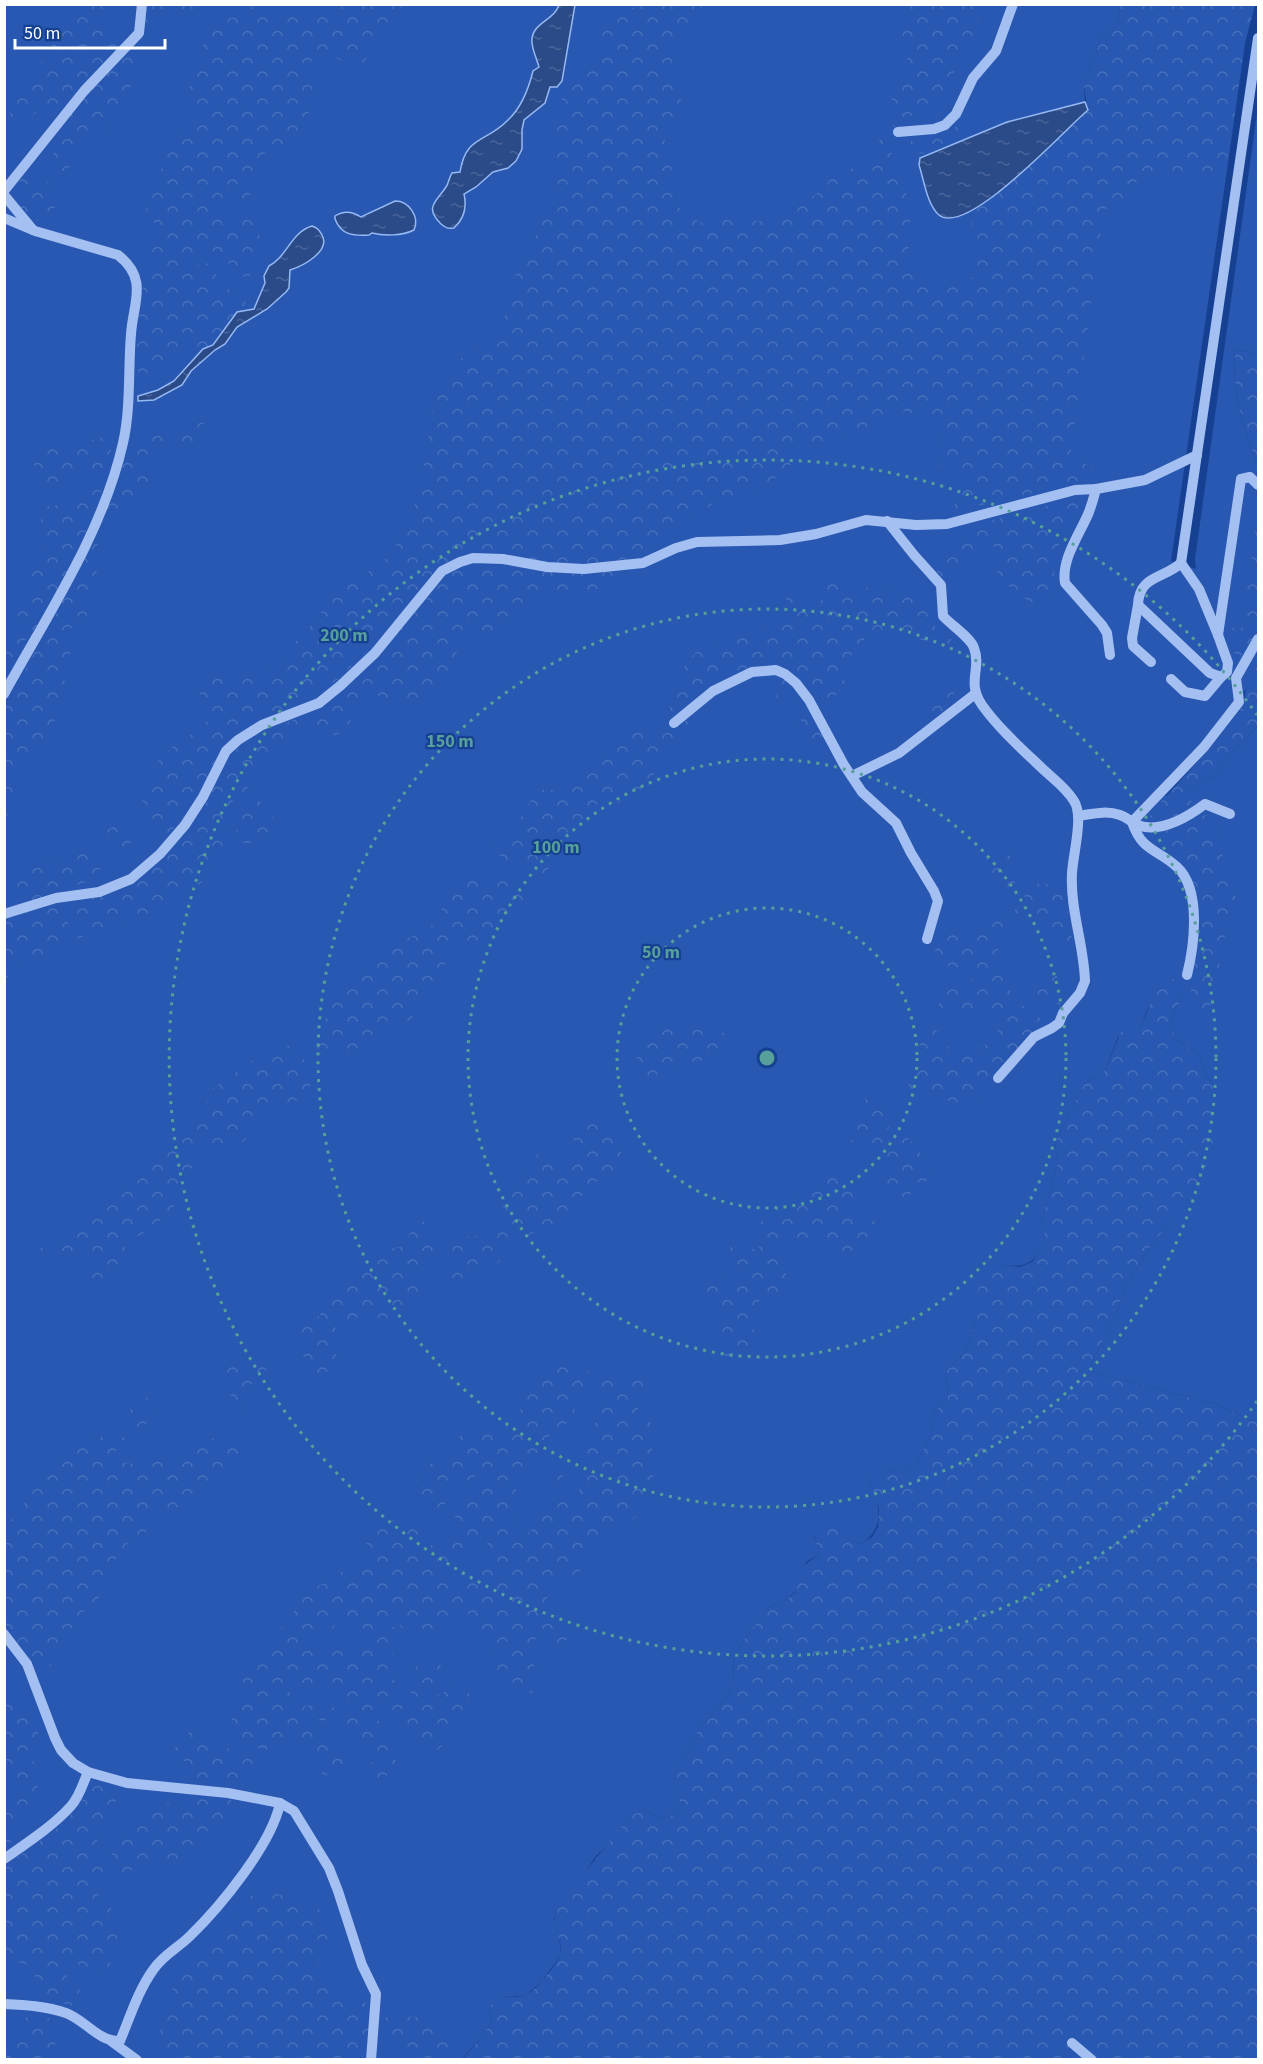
<svg xmlns="http://www.w3.org/2000/svg" width="1263" height="2064" viewBox="0 0 1263 2064" font-family="'Source Sans 3',sans-serif">
<defs>
<pattern id="forest-crowns" width="20" height="18" patternUnits="userSpaceOnUse" patternTransform="scale(1.5)"><rect width="20" height="18" fill="#2858b1"/><path d="M2 6a3 3 0 1 1 6 0M12 15a3 3 0 1 1 6 0" fill="none" stroke="#4871bd"/></pattern>
<pattern id="water-ripples" width="26" height="14" patternUnits="userSpaceOnUse" patternTransform="scale(1.5)"><rect width="26" height="14" fill="#2b4a88"/><path d="M2 4q2-2 4 0t4 0M15 11q2-2 4 0t4 0" fill="none" stroke="#4b659a"/></pattern>
</defs>
<rect width="100%" height="100%" fill="#164092"/>
<path fill="#2858b1" d="M5 5H1119L1118 25 1101 38 1084 87 1085 102 1226 177 1171 561 1196 569 1195 559 1258 106V353L1235 350C1231 389 1244 431 1258 467V667L1244 692 1245 704 1209 749 1165 796 1187 793 1205 777 1212 779 1231 754 1258 726V1422L1249 1420 1216 1404 1095 1373 1090 1366 1115 1316 1126 1287 1152 1244 1170 1224 1215 1089 1204 1070 1200 1055 1174 1038 1172 1017 1184 993 1147 1009 1141 1027 1118 1037 1105 1071 1085 1083 1055 1142 1058 1163 1041 1222 1048 1241C1032 1262 1030 1268 1003 1265L975 1299V1319L967 1350 946 1371 948 1398 935 1412 931 1434 917 1463 905 1473 884 1468 869 1479C879 1504 887 1527 861 1544L849 1539 843 1534 814 1537 819 1550 818 1555 806 1562 796 1591 783 1602 769 1607 743 1641 734 1658 733 1681 727 1696 710 1718 700 1726 690 1747 677 1763 673 1787 682 1803 680 1812 662 1819 644 1810 632 1815 611 1842 596 1856 554 1918 559 1937 561 1955 541 1982 526 1995 504 1997 488 2010 492 2020 485 2033 462 2059 5 2060Z"/>
<g fill="url(#forest-crowns)" fill-rule="evenodd">
<path d="M77 5H111L104 11 101 22 106 27H118L123 37 122 44 57 118 45 108C33 112 31 120 16 122L9 116 21 84 40 65Z"/>
<path d="M146 5H202L200 8 184 13 171 9 166 13 164 18 143 27Z"/>
<path d="M345 5H403L382 41 361 65 350 66C338 55 328 56 312 60L307 72 313 91 317 95 291 149C267 152 253 151 253 180 253 185 254 190 250 194 244 202 232 201 224 205L220 217 222 224H228L235 219 254 211 259 213 263 219 251 275 245 278 216 252 205 248 198 253V265L209 263C220 280 220 290 243 294L246 302 244 310C228 314 225 333 214 344 206 351 189 351 179 354 169 357 160 373 153 380L140 378 138 371 140 359 135 353 143 286 152 268 149 256 155 242V230L154 221 147 213 144 203 152 187 158 180 172 134 182 126 197 125V117L186 100 188 89 194 82C193 71 197 67 201 58 205 48 201 38 207 28L219 24 225 18H238L247 6 302 14 333 11Z"/>
<path d="M642 5H703L683 37 669 49 675 74V90L682 101 684 115 678 125 664 138C666 146 671 154 672 160 673 168 670 176 670 184 671 209 691 219 713 227L729 217 746 221H768L806 201 822 190 835 174 875 161 876 146 880 139 884 140C902 167 910 200 911 233 911 240 907 249 909 256 910 265 917 273 925 278 935 283 955 282 967 283L975 274 977 264 973 244 971 212 1004 190 1088 110 1084 87 1101 38 1118 25 1119 5H1255L1245 43 1226 177 1156 173 1133 184 1114 210 1104 209 1070 459 1083 462 1092 467 1091 477 1054 488 956 511 954 502 961 480 932 458 942 444V429L923 416 905 411 829 443 798 448 790 466 772 481 750 493 716 501 657 547 629 560 562 564 502 555 473 553 456 557 438 567 369 649 337 680 294 707 262 718 237 734 222 747 197 798 178 824 162 838 159 830C153 828 147 826 143 820 137 808 150 771 158 761 170 745 192 737 206 722L209 716C199 693 192 693 216 675L233 679 258 678 283 656 319 616 336 592 359 579 390 555 410 523 423 472 432 412 442 384 456 363 496 330 510 307 513 280 556 195 555 167 557 114 564 93 598 50 604 20 619 12Z"/>
<path d="M907 5H979L977 38 957 60 952 80 939 94 930 120 921 119 907 114 903 125 896 127 890 125V117L896 105C895 102 892 100 891 97 887 89 904 74 907 64 909 56 904 49 903 42 901 31 905 15 907 5Z"/>
<path d="M123 57H132L133 61 130 92 123 101 119 112 106 131 69 156 70 172 62 178 56 177 50 164C54 150 64 135 63 121L83 96Z"/>
<path d="M958 126 963 131V137C948 145 933 154 915 154L911 149 910 143 914 136C930 137 943 132 958 126Z"/>
<path d="M34 174 46 179 58 201C54 211 47 216 38 221L20 209C17 197 17 187 22 175Z"/>
<path d="M1235 350 1258 353V467C1244 431 1231 389 1235 350Z"/>
<path d="M193 420 205 424 202 434 189 455 173 448 154 455 149 473 157 483 154 489 108 519 100 527 120 476 128 447 140 445 147 430C158 428 162 434 172 434 178 433 188 424 193 420Z"/>
<path d="M102 438 108 442 112 454 107 476 92 519 62 583 32 635 23 642 21 654 5 683V639H13L20 628 16 607 26 601 30 593 26 571 31 560 44 546C39 523 36 496 69 508L86 497 91 470 86 464 75 468 54 485 34 476C32 445 49 445 74 443 83 442 93 440 102 438Z"/>
<path d="M1072 499 1077 500 1082 504 1081 514 1076 522 1067 524 1059 542V556L1054 568 1055 583 1059 594 1053 600 1038 605 1023 598 996 575 1002 558C997 548 990 541 979 541 973 558 963 576 946 581 937 573 930 565 932 553 938 550 940 553 947 552 956 550 960 539 963 532L993 520Z"/>
<path d="M1258 514V630L1243 655 1238 656C1227 649 1226 639 1228 627L1241 630Z"/>
<path d="M96 538 101 560 97 569 94 590 88 614 82 623 67 630 64 639 72 646 65 673 63 706 55 719 43 753 19 767 13 774C14 790 12 806 5 820V704L39 645Z"/>
<path d="M477 563 622 570 621 575 594 591 574 593H549L536 595 527 602 522 610 504 618 494 635 481 637 477 631H464C457 642 453 649 460 662 456 674 452 678 439 682L436 692 422 700 411 698 396 703 384 702 375 692 363 691 351 710 350 726C339 736 331 737 316 736L312 730 314 717 381 654 446 574 461 565Z"/>
<path d="M834 574C845 578 849 590 861 593L876 580 883 588 903 594 930 607 928 614 931 625C944 629 952 640 960 650 939 645 904 633 883 633 855 634 844 665 844 688L831 699 814 697 766 666H753L708 687 694 702 672 717 667 715 684 667 695 653 712 646 737 631 756 632 770 626 779 618 787 597 796 596V605C811 609 818 606 826 594L824 584 825 576Z"/>
<path d="M1257 667 1258 726 1231 754 1212 779 1205 777 1187 793 1193 804C1181 814 1165 825 1150 817L1152 812 1209 749 1245 704C1244 688 1249 680 1257 667Z"/>
<path d="M780 675 791 683 797 691 780 710 774 709Z"/>
<path d="M947 682H951C960 699 949 711 933 717L931 714V708L940 696Z"/>
<path d="M806 703 823 737 805 742 798 736 792 727 802 723 799 709Z"/>
<path d="M696 711 699 717 695 728 658 766 651 780 639 791 623 799 613 808 596 804 589 808 597 820 565 845 539 881 534 877V870C516 866 504 861 491 848 498 837 501 840 509 833 522 820 527 802 540 790H568L585 773 596 770 631 732 640 730 649 738 657 739 684 722Z"/>
<path d="M299 718 293 734 280 748 274 759 241 780 235 789 222 861 200 884 181 888 152 911 122 924 96 930H83L74 924 69 907 78 901 98 897 134 882 163 859 188 829 231 755 241 744 262 732Z"/>
<path d="M246 786 260 802 272 811C273 814 274 817 273 821 271 837 250 849 236 840L238 804 242 787Z"/>
<path d="M1208 815 1216 824 1224 863 1234 882 1236 894 1223 943 1216 985 1207 1018 1196 1013 1189 1006 1192 983 1190 879C1181 856 1155 857 1147 838L1155 832 1187 823 1200 816Z"/>
<path d="M120 822 129 824 135 834 129 848 117 850 103 846C103 829 108 831 120 822Z"/>
<path d="M85 850 95 856 100 869 96 878 20 907 16 900 17 893 9 885C15 871 39 858 54 859 55 859 63 861 64 860 71 859 78 852 85 850Z"/>
<path d="M995 852 1009 855 1016 860C1015 874 1019 893 1003 899L1004 882 998 876 987 872 985 863 987 855Z"/>
<path d="M478 875 491 882 511 879 524 894 525 903C519 913 489 950 480 952 471 953 460 947 452 944L443 970 435 981 423 992 420 998 421 1010C414 1015 407 1023 399 1028 391 1032 382 1034 374 1039 366 1045 364 1054 353 1057 337 1061 336 1044 314 1055L312 1043 326 1018 332 999 408 938 425 931 440 918 444 900 451 892Z"/>
<path d="M1064 883 1074 951C1062 947 1057 944 1055 931L1036 922 1030 903 1024 896 1025 891 1036 884Z"/>
<path d="M52 904C69 909 64 931 84 937 66 941 50 950 38 964L22 962 15 964 5 981V920Z"/>
<path d="M1016 909 1022 918C1012 937 1000 933 996 959 1000 967 1007 969 1011 978L1010 986 1011 1000C1026 1009 1040 1009 1044 1029L1022 1043 995 1075 976 1102H954L932 1097 923 1091 909 1089 908 1083 921 1041 931 1028 939 1032 944 1046C966 1053 974 1050 994 1041L1003 1019 1007 1013C1001 1012 991 1009 984 1009 967 1008 952 1022 938 1006L944 990 949 984H970L974 976C963 970 953 963 941 968L934 963C933 942 942 931 965 930 968 930 971 931 974 931 983 929 1006 914 1016 909Z"/>
<path d="M1055 970 1062 971 1050 985 1065 997 1063 1003 1059 1005 1044 995H1038L1037 988 1047 975Z"/>
<path d="M1172 978 1184 993 1172 1017 1174 1038 1200 1055 1204 1070 1215 1089 1216 1112 1212 1153 1195 1189 1170 1224 1152 1244 1126 1287 1115 1316 1090 1366 1095 1373 1216 1404 1249 1420 1258 1422V2059L462 2060 485 2033 492 2020 488 2010C499 1991 508 2000 525 1995 535 1992 554 1967 559 1958 565 1945 553 1929 555 1916 555 1912 558 1907 559 1903L632 1815 644 1810 662 1819 680 1812 681 1803 673 1787V1772L677 1763 690 1747 700 1726 710 1718 727 1696 733 1681 734 1658 743 1641 769 1607 783 1602 796 1592 794 1573 818 1555 819 1550C814 1538 812 1533 822 1523L835 1524 849 1539 861 1544 872 1537 878 1527 879 1509 869 1478 872 1469 884 1468 905 1473 917 1463 931 1434 935 1412 948 1398 946 1371 967 1350 975 1319V1299L985 1273 1003 1265 1020 1267 1032 1262 1047 1242 1041 1222 1058 1163 1055 1142 1085 1083 1105 1071 1121 1032 1141 1027C1148 1008 1155 990 1172 978Z"/>
<path d="M699 1022 717 1028 725 1034 713 1058 692 1062 678 1072 653 1075 635 1080 631 1073 637 1057 652 1041 669 1027 678 1023Z"/>
<path d="M273 1046H290C304 1060 324 1074 304 1094 299 1098 295 1103 289 1105 282 1108 274 1108 268 1113 252 1127 248 1146 224 1151 212 1153 200 1143 188 1147L189 1156 196 1163 184 1178 179 1198 174 1207 152 1228 128 1242 125 1247 124 1264 107 1286 87 1287 90 1270 98 1262 97 1253H84L28 1262 25 1258 35 1251 79 1230 117 1200 178 1144 189 1121 203 1115 208 1099 209 1091Z"/>
<path d="M867 1098H880L891 1113C889 1121 889 1135 883 1142 874 1151 860 1150 851 1141L861 1114V1103Z"/>
<path d="M588 1114 608 1121C614 1133 625 1147 620 1160 614 1176 596 1179 586 1190 579 1198 576 1208 567 1215 561 1220 554 1225 547 1228 540 1231 533 1232 526 1236 513 1244 506 1254 496 1265 491 1271 453 1284 445 1282L451 1259H435C427 1269 415 1274 409 1285L416 1286 427 1282 428 1290C415 1299 405 1313 390 1317 382 1319 374 1317 366 1317 332 1318 330 1329 337 1359L318 1382 309 1379 304 1357 298 1349C300 1327 299 1324 320 1316 324 1302 331 1295 341 1284 361 1263 374 1250 405 1246L414 1222H427L431 1229V1238C444 1242 462 1236 477 1236L481 1246 488 1245 495 1215 507 1202 510 1186 520 1172 543 1148 554 1154V1161L564 1168 571 1166 578 1159 572 1129 577 1118Z"/>
<path d="M893 1130 896 1138 900 1141 907 1137 914 1144V1149L922 1154C923 1163 928 1166 935 1171L925 1182H917C912 1193 908 1201 895 1202L883 1194C893 1173 886 1173 879 1154L888 1143Z"/>
<path d="M832 1172 835 1173 838 1180 850 1184C855 1197 854 1208 858 1220L878 1221V1228L844 1257H831L827 1247 804 1238 784 1243 778 1251 787 1256 784 1269 790 1285 778 1297 765 1295 752 1308 751 1323 754 1330 751 1343 740 1357 726 1358 718 1343 724 1321 723 1315 701 1297 706 1280 713 1269 720 1273 725 1282 739 1275 740 1270 733 1266 725 1254 733 1244 744 1249H757L762 1244 761 1221 776 1206 789 1198 803 1192 812 1185 821 1186 824 1176Z"/>
<path d="M249 1358 260 1361 267 1369 261 1381 250 1385 248 1393 251 1405 245 1409C232 1400 224 1388 221 1372L228 1365 242 1364Z"/>
<path d="M562 1366H588L589 1381 578 1393 574 1413 565 1425 553 1431 537 1453 528 1455 515 1480 517 1495 512 1523 513 1536 527 1534 538 1524 555 1490 554 1478 558 1465 564 1466 562 1490 571 1496 577 1494C580 1488 583 1482 585 1476 589 1457 584 1430 600 1418L601 1403 596 1387C616 1370 628 1371 651 1378 648 1394 638 1397 638 1412 671 1435 650 1436 650 1463 650 1469 654 1475 654 1481 653 1497 641 1510 631 1522L628 1525 615 1522 605 1543 589 1555 580 1571 562 1580 549 1592 543 1613 492 1653 483 1642 475 1617 466 1613 438 1624 429 1632 403 1630 398 1621 391 1622C404 1649 390 1648 390 1669 390 1678 395 1680 398 1686 400 1690 399 1697 400 1701L411 1698 410 1672 424 1660 440 1656 441 1672 453 1681 404 1707 391 1719 385 1713 369 1709 366 1716 371 1719 379 1721 382 1726 375 1740 365 1751C354 1744 341 1729 343 1715 343 1709 348 1706 347 1701 347 1695 341 1688 338 1683 320 1680 304 1684 286 1688L302 1707 325 1702 339 1711 334 1721 317 1720 313 1724 316 1735 350 1754 354 1762 350 1772 337 1779 322 1774 313 1748 298 1741 284 1738 266 1750 242 1745C226 1721 231 1717 245 1696L243 1680 246 1667 264 1652 311 1589 327 1582 350 1566 365 1563 368 1526 385 1519 393 1520 400 1527 416 1529C422 1538 420 1543 424 1552L431 1545H447L461 1532 455 1517 458 1504 483 1491 487 1479 481 1472 460 1487H451L445 1490 446 1500 442 1513 428 1511 422 1503 413 1499 409 1487 423 1474 430 1464 451 1454 463 1431C472 1430 495 1430 502 1427 528 1417 524 1382 548 1369 552 1367 558 1367 562 1366ZM477 1539H487L488 1551 471 1573 448 1575 433 1571 438 1563C457 1561 466 1554 477 1539ZM338 1618 352 1621 367 1631C360 1646 355 1646 340 1646L329 1657 314 1648 311 1643 319 1636 332 1631Z"/>
<path d="M163 1396C160 1406 152 1408 148 1417 144 1425 147 1434 140 1441L137 1440V1423L126 1418C135 1399 142 1397 163 1396Z"/>
<path d="M116 1431 126 1439 116 1448 115 1461C135 1466 149 1464 170 1458 176 1456 180 1451 185 1448 206 1437 222 1434 241 1451L235 1464 226 1474 210 1483 203 1498 179 1507 153 1510C150 1529 144 1539 126 1544L112 1565 109 1579 98 1599 77 1617 66 1641 58 1648 51 1666 33 1667 5 1626 4 1517 14 1520 20 1518 28 1490 41 1478 90 1441Z"/>
<path d="M562 1614 567 1615C571 1629 571 1637 561 1648L535 1639 530 1659 542 1677 540 1688 531 1693H520L515 1683 495 1677 494 1668 499 1658 549 1618Z"/>
<path d="M458 1685 471 1695C461 1718 450 1743 429 1757L419 1750 405 1727 408 1713 419 1705Z"/>
<path d="M5 1702H17L36 1727 40 1739 34 1758 33 1772 38 1788 36 1802 20 1818 15 1838 5 1848V1802L9 1801 14 1788 13 1777 5 1769Z"/>
<path d="M203 1727 211 1732V1737L225 1745 234 1755 258 1756 262 1763C243 1791 228 1787 197 1784 193 1776 194 1769 190 1762L174 1759 172 1753C179 1740 188 1730 203 1727Z"/>
<path d="M381 1740 388 1746 390 1756 399 1763 398 1771 381 1778 366 1779 373 1759V1751Z"/>
<path d="M95 1781 104 1783 119 1795 99 1834 94 1853 106 1861 111 1858C117 1826 133 1814 162 1801L175 1806 191 1794 230 1799 236 1808 222 1832C193 1824 202 1848 184 1857 170 1864 154 1864 139 1867 131 1869 124 1874 117 1876 110 1877 101 1876 93 1876L89 1881C95 1893 102 1898 110 1907 128 1926 113 1948 108 1970L98 1975 83 1969 72 1958 66 1959 62 1964C64 1982 80 1980 82 1998L71 2006C60 2002 46 1999 40 1988 35 1981 34 1972 29 1965L16 1962 5 1967V1866C29 1849 57 1832 76 1809 84 1800 87 1790 95 1781Z"/>
<path d="M256 1890 297 1898 326 1913 328 1943 320 1957 315 1977 328 1989 364 2000C376 2023 366 2038 357 2059H165L162 2053 159 2034 176 1977 191 1955 212 1943Z"/>
<path d="M35 2014 48 2017C55 2030 59 2046 51 2059H5V2055L11 2053 19 2037 20 2020Z"/>
<path d="M388 2016 420 2017 449 2044 443 2059 418 2057 420 2052 412 2045 403 2049 392 2050 383 2035 379 2022Z"/>
</g>
<g fill="url(#water-ripples)" stroke="#96b9f3" stroke-width="1.5">
<path d="M559 5H575L562 81 557 87H550L545 103 524 120 522 130V149L516 161 508 168 493 172 476 187 464 194C467 207 465 218 454 228 448 229 446 228 441 224 424 207 436 202 446 187 449 183 449 177 452 173L460 172C466 135 486 143 508 120 521 108 529 87 533 71L539 67C537 59 533 52 532 43 530 23 554 21 559 5Z"/>
<path d="M1085 102 1088 110C1066 128 967 238 939 215 927 205 924 180 919 165L920 158 1007 122Z"/>
<path d="M395 201C409 201 420 217 414 230 402 236 384 236 372 233L369 235C353 236 341 235 335 219V216C344 210 352 211 361 217Z"/>
<path d="M312 226C318 228 319 230 322 235 331 251 303 266 290 270L289 288 286 292 267 309 237 327 225 344 215 350 191 371 182 385 154 400 138 401V396L158 390 174 381 203 349 213 345 237 312 254 309 265 283 264 276 269 266C287 257 291 232 312 226Z"/>
</g>
<g fill="none" stroke-linecap="round" stroke-linejoin="round">
<g stroke="#a4bff1" stroke-width="10">
<path d="M1258 38 1181 563C1164 579 1139 575 1138 605L1210 673 1221 677 1227 672 1228 663 1218 635 1241 479 1250 477 1258 485"/>
<path d="M898 132 934 129 945 125 956 114 973 78 996 51 1013 4"/>
<path d="M4 191 84 91 139 33 142 4"/>
<path d="M4 195 33 230"/>
<path d="M4 218 35 231 118 255C149 279 133 303 131 334 128 370 131 408 123 443 103 532 48 614 4 694"/>
<path d="M1096 489C1094 497 1092 504 1089 512 1080 534 1061 559 1065 583L1102 625 1107 633 1110 655"/>
<path d="M887 521 914 555 941 585 943 616C951 625 971 638 974 648 982 668 966 682 982 705 999 729 1024 751 1045 771 1055 780 1067 789 1074 801 1084 816 1073 854 1072 873 1070 910 1084 945 1085 981L1080 993 1063 1013 1059 1023 1052 1028 1034 1037 998 1078"/>
<path d="M1181 563 1199 589 1218 635"/>
<path d="M1138 605 1132 638 1133 646 1151 662"/>
<path d="M1171 679 1185 692 1205 696 1221 677"/>
<path d="M674 723 713 691 752 672 776 670 785 674 796 683 809 700 844 765 862 792 896 823 911 853 934 891 938 901 927 939"/>
<path d="M852 776 899 753 975 694"/>
<path d="M1078 816C1092 814 1106 810 1120 815 1129 818 1135 826 1145 827 1166 830 1189 816 1205 804L1230 814"/>
<path d="M4 914 56 898 99 892 131 879 160 854 185 825 203 797 226 751 238 740 262 725 319 703 340 686 375 653 442 571 460 562 473 558 503 559 547 567 584 569 643 563 676 548 697 542 780 540 816 534 866 520 916 525 947 524 1075 490 1096 489 1145 480 1197 455"/>
<path d="M1187 975C1194 947 1202 890 1177 867 1158 849 1142 852 1132 822L1204 747 1239 702 1236 678 1258 639"/>
<path d="M4 1634 27 1664 55 1738 61 1750 73 1763 88 1772 127 1783 228 1793 280 1803 294 1811 329 1868 338 1891 362 1965 376 1994 371 2060"/>
<path d="M4 1859C27 1843 53 1826 71 1806 80 1796 83 1783 88 1772"/>
<path d="M4 2004C25 2005 46 2006 66 2013 85 2020 99 2042 120 2041 130 2017 138 1991 153 1970 163 1955 178 1948 190 1936 220 1907 272 1844 280 1803"/>
<path d="M111 2041 137 2060"/>
<path d="M1072 2043 1092 2060"/>
</g>
</g>
<g fill="none" stroke="#579f9a" stroke-width="3" stroke-dasharray="3 6">
<circle cx="767" cy="1058" r="150"/>
<circle cx="767" cy="1058" r="299"/>
<circle cx="767" cy="1058" r="449"/>
<path d="M1257 1401A598 598 0 1 1 1257 715"/>
</g>
<circle cx="767" cy="1058" r="9" fill="#579f9a" stroke="#164092" stroke-width="3"/>
<g font-size="18" text-anchor="middle" font-weight="bold" fill="#579f9a" stroke="#164092" stroke-width="4.5" stroke-linejoin="round" paint-order="stroke">
<text x="344" y="641">200 m</text>
<text x="450" y="747">150 m</text>
<text x="556" y="853">100 m</text>
<text x="661" y="958">50 m</text>
</g>
<rect width="1263" height="2064" fill="none" stroke="#ffffff" stroke-width="12"/>
<path d="M15 39v9h150v-9" fill="none" stroke="#ffffff" stroke-width="3"/>
<text x="24" y="39" font-size="18" fill="#ffffff" stroke="#164092" stroke-width="4.5" paint-order="stroke">50 m</text>
</svg>
